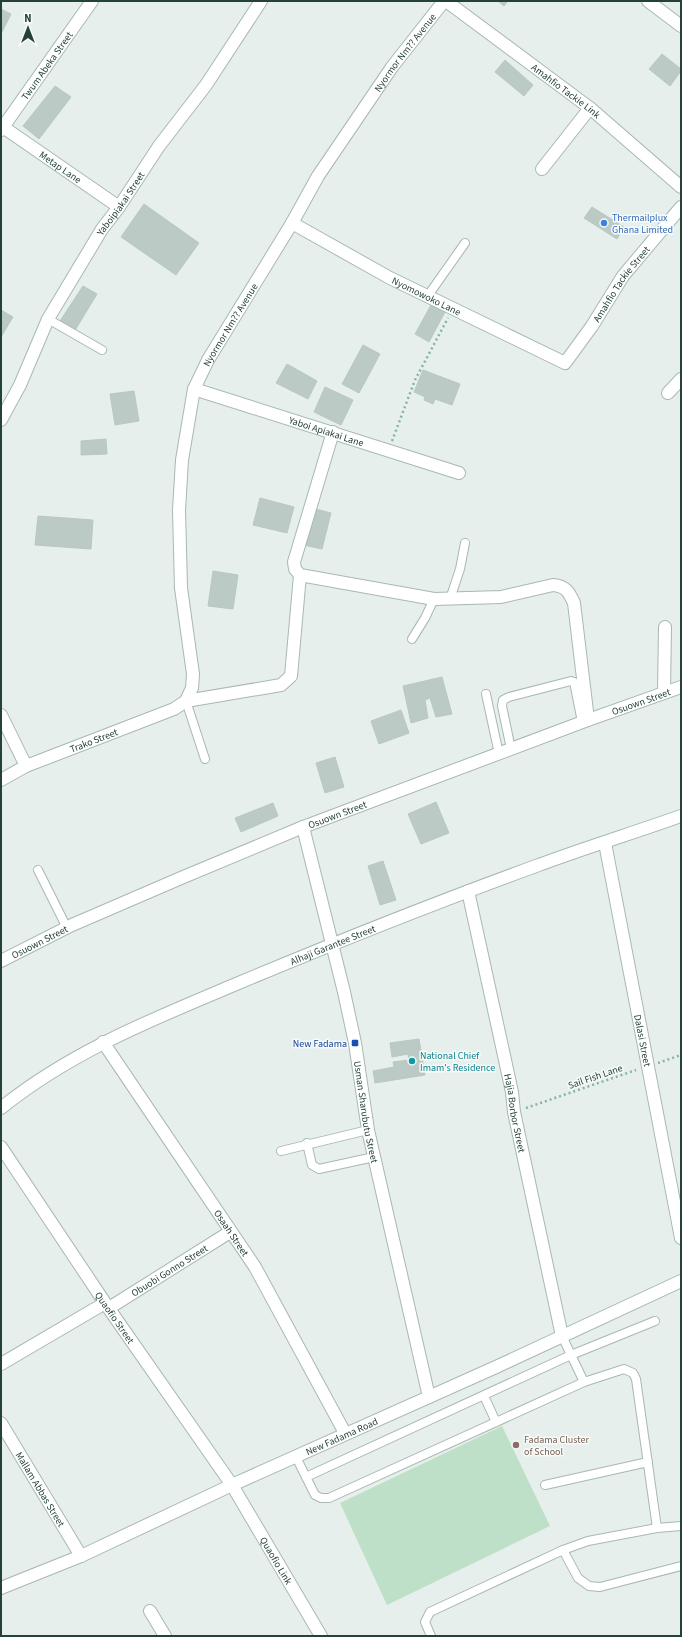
<svg xmlns="http://www.w3.org/2000/svg" width="682" height="1637" viewBox="0 0 682 1637" font-family="'Source Sans 3',sans-serif">
<rect width="100%" height="100%" fill="#e6efeb"/>
<path fill="#bfe0c8" d="M502 1426 550 1526 387 1605 340 1503Z"/>
<g fill="#bbcac4" stroke="#b8c9c2">
<path d="M498 1H508L504 6Z"/>
<path d="M1 9 11 14 1 34Z"/>
<path d="M662 54 681 69V71L670 86 649 69Z"/>
<path d="M505 60 533 85 524 96 495 72Z"/>
<path d="M55 86 71 97 39 139 23 126Z"/>
<path d="M144 204 199 243 176 275 121 237Z"/>
<path d="M592 207 624 227 617 239 584 218Z"/>
<path d="M83 286 97 294 74 332 60 321Z"/>
<path d="M431 305 445 312 429 342 415 334Z"/>
<path d="M1 310 13 317 1 337Z"/>
<path d="M363 345 380 354 359 393 342 384Z"/>
<path d="M287 364 317 381 308 399 276 383Z"/>
<path d="M423 370 460 384 452 405 435 399 433 404 424 400 425 397 414 392Z"/>
<path d="M325 387 353 400 341 425 314 412Z"/>
<path d="M134 391 139 421 115 425 110 394Z"/>
<path d="M106 439 107 454 81 455V441Z"/>
<path d="M260 498 294 507 287 533 253 525Z"/>
<path d="M312 508 331 513 322 549 304 545Z"/>
<path d="M38 516 93 520 91 549 35 545Z"/>
<path d="M213 571 238 575 233 609 208 606Z"/>
<path d="M442 677 452 714 436 717 430 698 425 700 428 718 411 723 403 686Z"/>
<path d="M401 710 409 733 379 744 371 721Z"/>
<path d="M335 757 344 787 325 793 316 763Z"/>
<path d="M436 802 449 833 421 844 408 814Z"/>
<path d="M273 803 278 816 241 832 235 818Z"/>
<path d="M383 861 396 900 380 905 368 866Z"/>
<path d="M419 1039 425 1075 375 1083 373 1071 394 1067 393 1062 409 1060 408 1054 392 1057 390 1043Z"/>
</g>
<g fill="none" stroke-linecap="round" stroke-linejoin="round">
<g stroke="#a8b8b2" stroke-width="10">
<g id="lane">
<path d="M427 297 465 243"/>
<path d="M48 319 102 350"/>
<path d="M450 599 460 569 465 543"/>
<path d="M412 639 425 618 434 599"/>
<path d="M486 694 499 754"/>
<path d="M186 701 205 759"/>
<path d="M511 749 502 706 503 700 509 697 571 681 574 682 582 722"/>
<path d="M38 870 67 928"/>
<path d="M307 1143 312 1165 319 1169 374 1157"/>
<path d="M281 1151 368 1130"/>
<path d="M562 1336 584 1382"/>
<path d="M484 1396 496 1422"/>
<path d="M296 1457 315 1495 321 1498H329L584 1382 624 1369 633 1373 636 1379 657 1528"/>
<path d="M306 1477 571 1355 655 1321"/>
<path d="M545 1485 648 1462"/>
<path d="M563 1550 578 1578 589 1586 600 1587 681 1566"/>
<path d="M431 1636 425 1622 430 1612 563 1550 588 1541 657 1528 681 1526"/>
</g>
</g>
<g stroke="#a8b8b2" stroke-width="14">
<g id="street">
<path id="s1" d="M446 1 590 108 681 187"/>
<path d="M648 1 681 26"/>
<path id="s2" d="M3 127 119 207"/>
<path id="s3" d="M1 130 92 1"/>
<path d="M542 169 590 108"/>
<path id="s4" d="M292 223 390 278 565 363 592 326 623 276 681 207"/>
<path id="s5" d="M194 389 459 473"/>
<path d="M668 393 681 379"/>
<path id="s6" d="M1 420 20 385 48 319 102 229 119 207 159 146 206 85 261 1"/>
<path d="M333 432 294 562 295 569 300 575 434 599 501 597 553 585C566 586 569 592 574 603L588 720"/>
<path d="M664 693 665 627"/>
<path id="s7" d="M186 701 192 688 193 674 181 588 179 510 182 460 194 389 208 360 292 223 318 176 392 67 444 1"/>
<path d="M1 715 26 766"/>
<path id="s8" d="M1 780 26 766 174 709 186 701 281 685 291 676 300 575"/>
<path id="s9" d="M303 827 344 992 355 1043 368 1130 429 1397"/>
<path id="s10" d="M605 843 681 1238"/>
<path id="s11" d="M468 891 512 1092 514 1112 562 1336"/>
<path id="s12" d="M1 961 72 925 181 878 303 827 588 720 681 687"/>
<path id="s13" d="M103 1042 255 1267 345 1433"/>
<path id="s14" d="M1 1108C73 1050 158 1017 241 982 339 941 437 902 536 866 584 848 633 833 681 816"/>
<path id="s15" d="M1 1147 105 1303 232 1485 321 1636"/>
<path id="s16" d="M109 1308 230 1232"/>
<path d="M1 1364 105 1303"/>
<path id="s17" d="M1 1423 81 1556"/>
<path id="s18" d="M1 1588 81 1556 232 1485 496 1367 681 1281"/>
<path d="M150 1611 165 1636"/>
</g>
</g>
<g stroke="#86b3a5" stroke-width="2.5" stroke-dasharray="2 3" stroke-linecap="butt">
<path d="M392 441 415 380 448 318"/>
<path d="M658 1063 681 1055"/>
<path d="M526 1108 636 1070"/>
</g>
<use href="#lane" stroke="#fff" stroke-width="8"/>
<use href="#street" stroke="#fff" stroke-width="12"/>
</g>
<circle fill="#3f7fe0" stroke="#f7fbf9" stroke-width="1.5" cx="604" cy="223" r="4"/>
<rect fill="#1a4fb4" stroke="#f7fbf9" stroke-width="1.5" x="351" y="1039" width="8" height="8" rx="2"/>
<circle fill="#0f9aa8" stroke="#f7fbf9" stroke-width="1.5" cx="412" cy="1061" r="4"/>
<circle fill="#8d6e63" stroke="#f7fbf9" stroke-width="1.5" cx="516" cy="1445" r="4"/>
<g text-anchor="middle" stroke-width="3" stroke-linejoin="round" paint-order="stroke">
<g font-size="10" fill="#24423a" stroke="#f7fbf9">
<text dy="4" stroke="none"><textPath href="#s7" startOffset="713">Nyormor Nm?? Avenue</textPath></text>
<text dy="4" stroke="none"><textPath href="#s3" startOffset="79">Twum Abeka Street</textPath></text>
<text dy="4" stroke="none"><textPath href="#s1" startOffset="150">Amahfio Tackie Link</textPath></text>
<text dy="4" stroke="none"><textPath href="#s2" startOffset="70">Metap Lane</textPath></text>
<text dy="4" stroke="none"><textPath href="#s6" startOffset="248">Yaboipiakai Street</textPath></text>
<text dy="4" stroke="none"><textPath href="#s4" startOffset="404">Amahfio Tackie Street</textPath></text>
<text dy="4" stroke="none"><textPath href="#s4" startOffset="153">Nyomowoko Lane</textPath></text>
<text dy="4" stroke="none"><textPath href="#s7" startOffset="389">Nyormor Nm?? Avenue</textPath></text>
<text dy="4" stroke="none"><textPath href="#s5" startOffset="139">Yaboi Apiakai Lane</textPath></text>
<text dy="4" stroke="none"><textPath href="#s12" startOffset="691">Osuown Street</textPath></text>
<text dy="4" stroke="none"><textPath href="#s8" startOffset="101">Trako Street</textPath></text>
<text dy="4" stroke="none"><textPath href="#s12" startOffset="367">Osuown Street</textPath></text>
<text dy="4" stroke="none"><textPath href="#s12" startOffset="43">Osuown Street</textPath></text>
<text dy="4" stroke="none"><textPath href="#s14" startOffset="371">Alhaji Garantee Street</textPath></text>
<text dy="4" stroke="none"><textPath href="#s10" startOffset="201">Dalasi Street</textPath></text>
<text transform="translate(595 1076) rotate(-19)" y="4">Sail Fish Lane</text>
<text dy="4" stroke="none"><textPath href="#s9" startOffset="292">Usman Sharubutu Street</textPath></text>
<text dy="4" stroke="none"><textPath href="#s11" startOffset="227">Hajia Borbor Street</textPath></text>
<text dy="4" stroke="none"><textPath href="#s13" startOffset="230">Osaah Street</textPath></text>
<text dy="4" stroke="none"><textPath href="#s16" startOffset="71">Obuobi Gonno Street</textPath></text>
<text dy="4" stroke="none"><textPath href="#s15" startOffset="205">Quaofio Street</textPath></text>
<text dy="4" stroke="none"><textPath href="#s18" startOffset="373">New Fadama Road</textPath></text>
<text dy="4" stroke="none"><textPath href="#s17" startOffset="77">Mallam Abbas Street</textPath></text>
<text dy="4" stroke="none"><textPath href="#s15" startOffset="497">Quaofio Link</textPath></text>
</g>
<g font-size="10" fill="#366cbe" stroke="#f7fbf9" text-anchor="start">
<text x="612" y="221">Thermailplux<tspan x="612" dy="12">Ghana Limited</tspan></text>
</g>
<g font-size="10" fill="#164399" stroke="#f7fbf9" text-anchor="end">
<text x="347" y="1047">New Fadama</text>
</g>
<g font-size="10" fill="#0d838f" stroke="#f7fbf9" text-anchor="start">
<text x="420" y="1059">National Chief<tspan x="420" dy="12">Imam's Residence</tspan></text>
</g>
<g font-size="10" fill="#785e54" stroke="#f7fbf9" text-anchor="start">
<text x="524" y="1443">Fadama Cluster<tspan x="524" dy="12">of School</tspan></text>
</g>
</g>
<rect width="682" height="1637" fill="none" stroke="#24423a" stroke-width="4"/>
<g transform="translate(28 28)" stroke="#f7fbf9" stroke-width="3" paint-order="stroke">
<path d="M0-3L7 15L0 10L-7 15Z" fill="#24423a"/>
<text y="-6" font-size="11" font-weight="bold" text-anchor="middle" fill="#24423a">N</text>
</g>
</svg>
